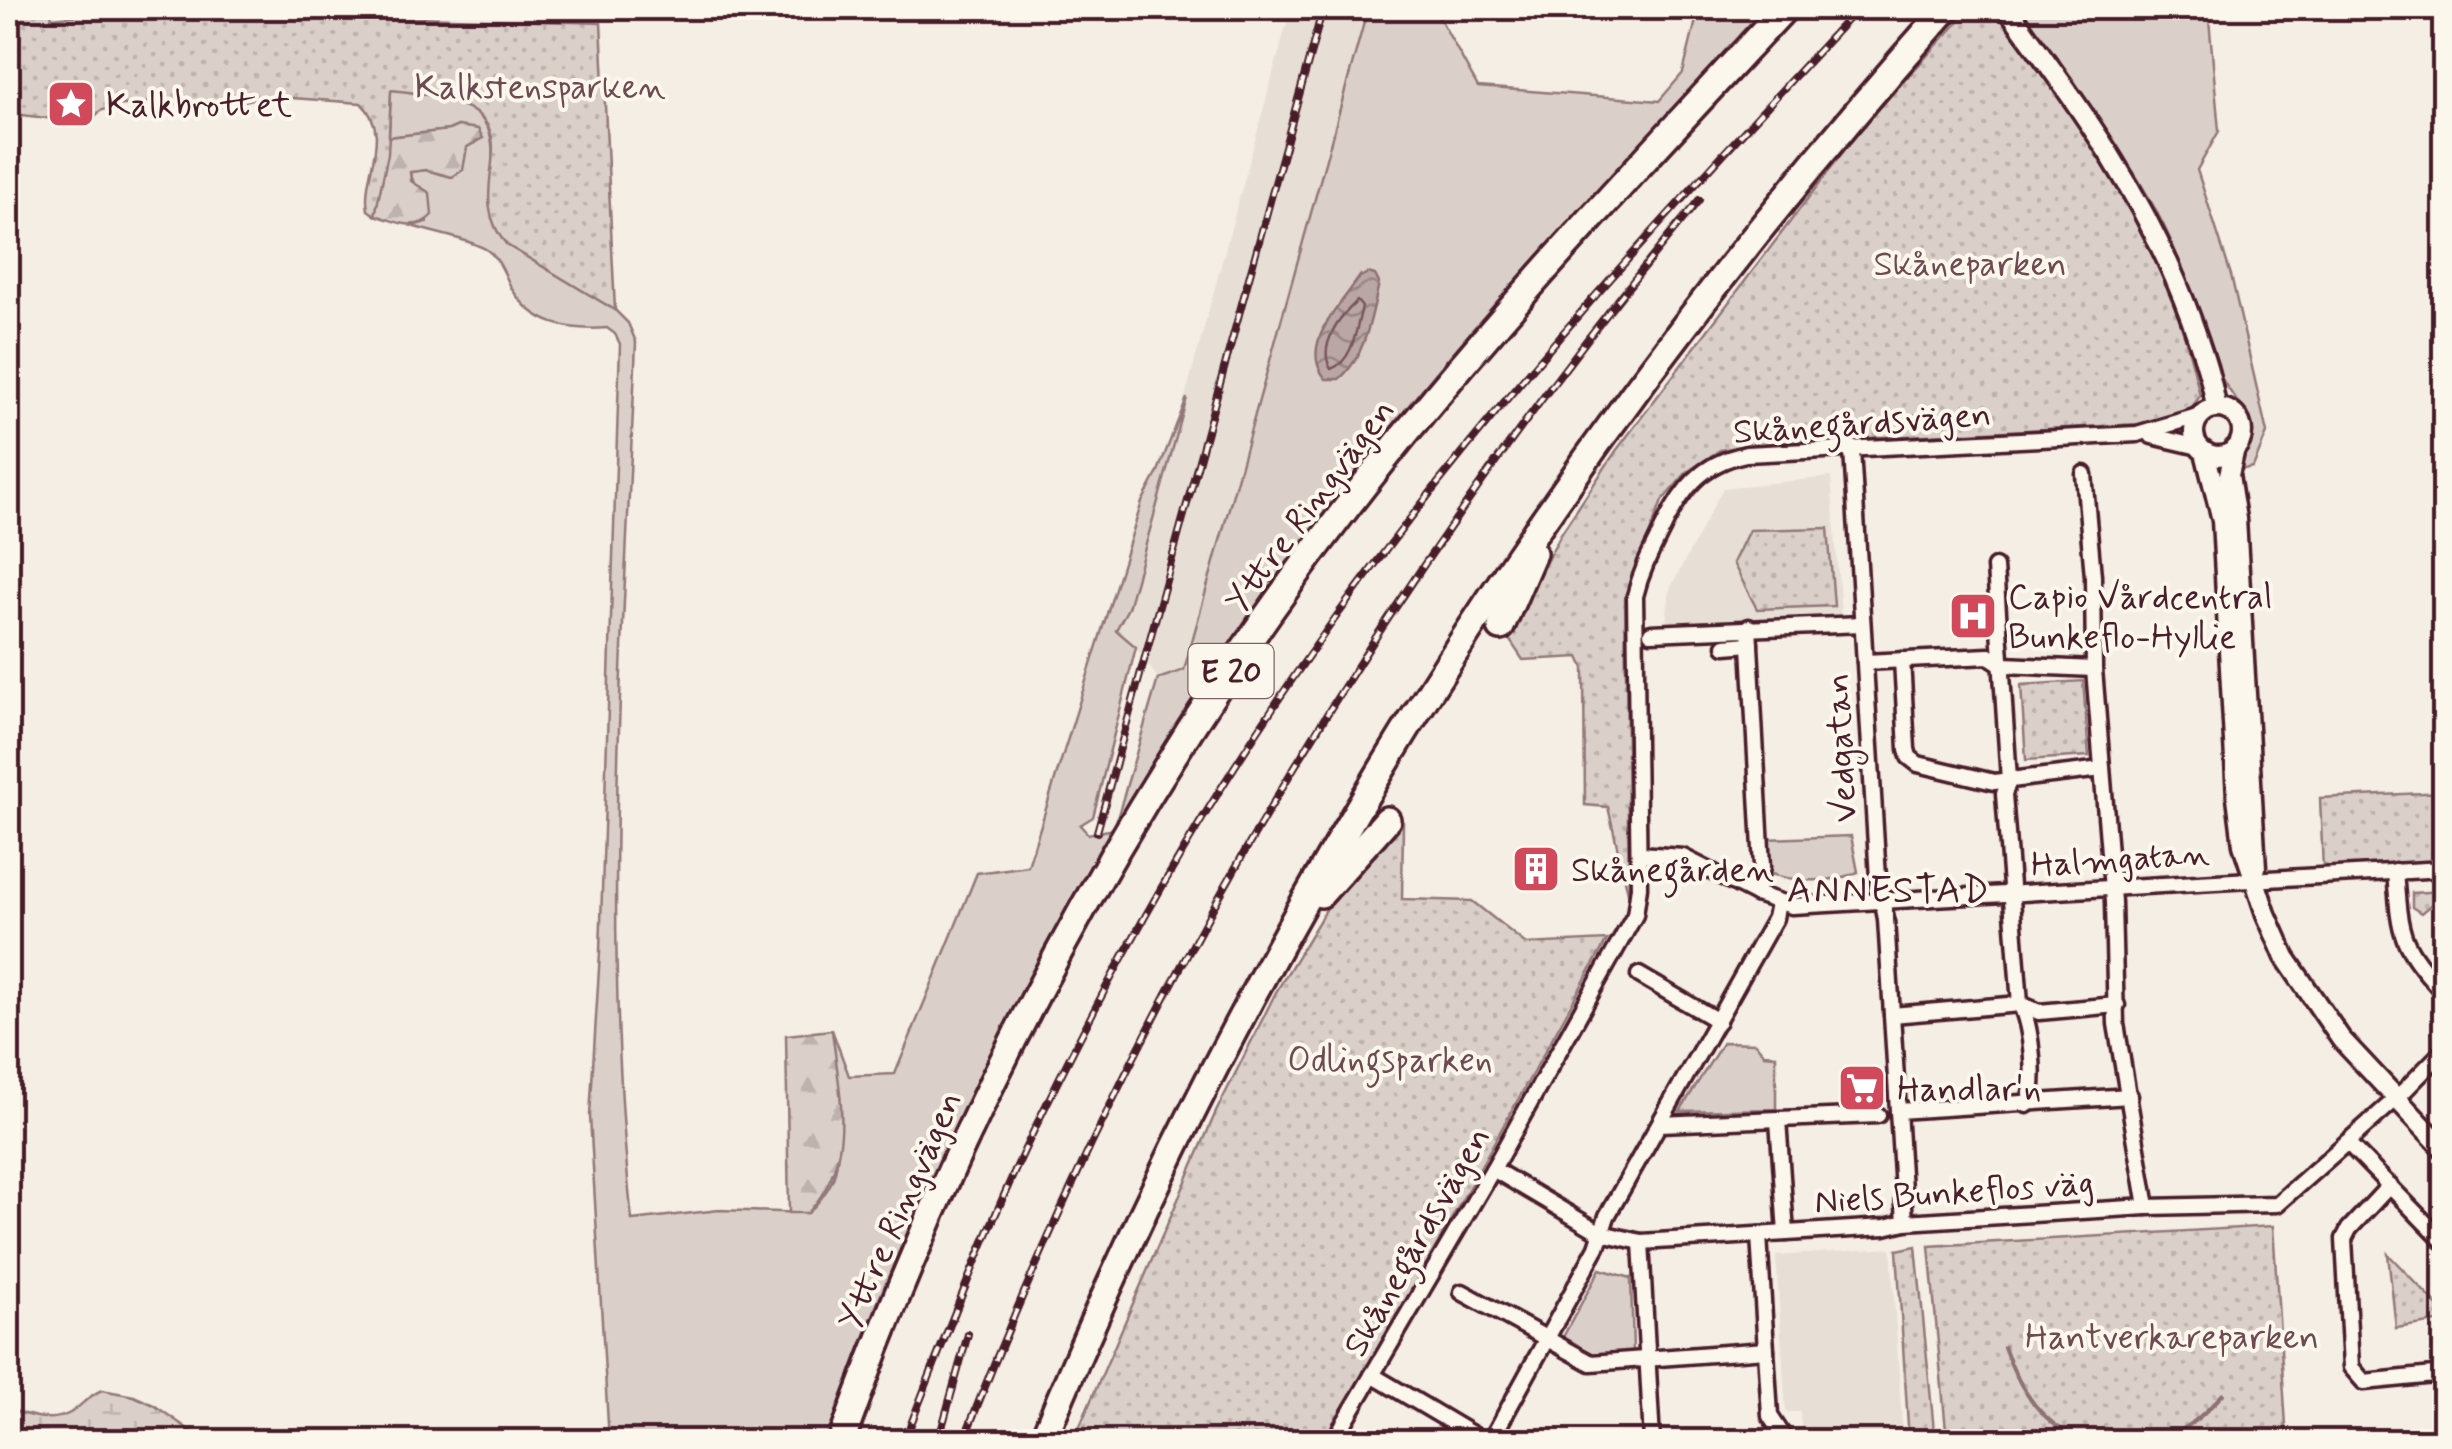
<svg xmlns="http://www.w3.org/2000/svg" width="2452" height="1449" viewBox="0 0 2452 1449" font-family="Mynerve,sans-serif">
<defs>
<pattern id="forest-firs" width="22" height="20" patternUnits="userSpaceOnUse" patternTransform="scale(2.5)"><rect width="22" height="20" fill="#dbd0c9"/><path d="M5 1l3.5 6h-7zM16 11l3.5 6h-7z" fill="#bdb2ad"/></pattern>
<pattern id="wetland-marsh" width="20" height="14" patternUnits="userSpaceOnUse" patternTransform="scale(2.5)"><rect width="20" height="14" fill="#dbd0c9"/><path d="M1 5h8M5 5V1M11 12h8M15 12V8" fill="none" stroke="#bdb2ad"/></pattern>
<pattern id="park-dots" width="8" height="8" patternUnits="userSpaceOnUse" patternTransform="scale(2.5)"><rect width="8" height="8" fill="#dbd0c9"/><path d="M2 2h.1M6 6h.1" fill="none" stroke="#bdb2ad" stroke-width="1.8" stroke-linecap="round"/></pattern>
<pattern id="water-waves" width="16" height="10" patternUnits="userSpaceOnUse" patternTransform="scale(2.5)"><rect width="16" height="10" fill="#baa7a5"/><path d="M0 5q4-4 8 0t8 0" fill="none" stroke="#998787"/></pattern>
</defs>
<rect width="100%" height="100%" fill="#f4eee4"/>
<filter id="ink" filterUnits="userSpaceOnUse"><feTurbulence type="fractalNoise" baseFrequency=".01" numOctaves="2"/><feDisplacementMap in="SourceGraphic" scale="20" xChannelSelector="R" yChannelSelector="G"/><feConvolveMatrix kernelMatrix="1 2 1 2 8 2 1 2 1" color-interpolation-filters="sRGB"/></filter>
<g filter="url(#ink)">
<g fill="#e7dfd6">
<path d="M1291 8H1368L1184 670 1158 679 1136 647 1116 630 1128 607Z"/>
<path d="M1831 477 1841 616 1666 624 1670 589 1723 488Z"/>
<path d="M1891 1248 1903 1441H1802L1800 1412H1786L1776 1256Z"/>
</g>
<g fill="#dbd0c9" stroke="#92787a" stroke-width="2.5" fill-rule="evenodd">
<path d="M1368 8H1434L1478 87 1659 101 1683 73 1699 8H1767C1663 121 1556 232 1456 349 1329 496 1220 658 1116 822L1158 679 1184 670ZM1360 276 1370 318 1358 356 1323 328Z"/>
<path d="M2017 8H2208L2219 131 2197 170 2231 275 2267 433 2253 467 2235 471C2236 455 2251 445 2249 428 2246 407 2224 388 2216 368 2198 319 2186 270 2163 224 2123 146 2069 77 2017 8Z"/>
<path d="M391 89C407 92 423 92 439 96 537 121 461 192 507 245L615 310 628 323 636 342C624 634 600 928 632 1220L719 1210 808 1213C817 1204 826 1194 832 1181 845 1154 836 1062 832 1030L849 1076 895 1074 977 873 1028 866 1142 502 1157 474 1187 398 1128 608 1116 630 1136 647 1093 817 1080 825 1088 834 1114 829C1000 1023 899 1229 826 1441H609L590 1116 600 952 620 344 615 334 607 328C569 331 534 325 512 289 505 276 500 259 487 250 470 239 432 233 412 226L427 222 410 172 426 170 452 177 467 147 475 143 458 126 449 130 389 137Z"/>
<path d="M1851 836 1858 872C1832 884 1792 882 1765 872L1766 839Z"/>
<path d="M1723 1042 1755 1043 1764 1054 1776 1055V1109L1680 1111Z"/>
<path d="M1600 1269 1631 1278 1633 1352 1590 1355 1563 1337Z"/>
</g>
<g fill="url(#forest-firs)" stroke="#92787a" stroke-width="2.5">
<path d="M458 126 478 129 483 138 467 147 463 170 452 177 426 170 410 172 411 181 430 193 432 215C416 233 395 221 375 215L389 137 449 130Z"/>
<path d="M832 1030C840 1097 857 1159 808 1213H789L786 1035Z"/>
</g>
<path fill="url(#wetland-marsh)" stroke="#92787a" stroke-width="2.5" d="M102 1390 134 1396 154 1405 205 1441H8V1409C27 1415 51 1424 70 1413 83 1405 86 1397 102 1390Z"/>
<g fill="url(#park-dots)" stroke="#92787a" stroke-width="2.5">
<path d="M8 8H50L52 18 147 8 601 23 615 310 507 245C449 179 566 107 391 90L388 154 375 215 368 210C361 174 394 135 361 103L264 96 213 109 162 101 114 106 100 111 90 122C62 122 36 115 8 114Z"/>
<path d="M1971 8H1995C2033 61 2076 114 2110 170 2152 239 2183 317 2200 396L2181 422 1769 443 1720 450 1687 472 1662 501 1625 599 1629 897 1608 807 1585 805 1584 668 1579 657 1523 660 1507 636 1562 532 1616 451 1862 127Z"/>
<path d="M1828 528 1834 606 1757 609 1733 563 1749 530Z"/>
<path d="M2083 681 2089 756 2026 760 2021 685Z"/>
<path d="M2444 792V864L2323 870 2320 798Z"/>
<path d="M1403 823 1402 899 1472 901 1526 944 1607 940 1361 1381 1331 1426 1329 1441 1073 1442 1215 1114 1276 992 1336 893 1367 854Z"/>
<path d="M2444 891V899L2441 896 2421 913 2412 907V893Z"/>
<path d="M2273 1226 2287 1441H1947L1929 1246Z"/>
<path d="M1916 1246 1935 1441H1909L1897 1250Z"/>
<path d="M2388 1254 2444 1312V1321L2396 1328Z"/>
</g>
<path fill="url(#water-waves)" stroke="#8d7174" stroke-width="2.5" d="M1368 273 1375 275 1379 283C1372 315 1365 358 1339 379H1326C1297 346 1341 304 1360 277Z"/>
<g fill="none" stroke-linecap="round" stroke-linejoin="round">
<path stroke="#77555c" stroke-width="2.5" d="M1357 301 1362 307C1356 328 1354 361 1331 369 1317 346 1340 317 1357 301Z"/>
<g stroke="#8d7174" stroke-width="4">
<path d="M2004 1347C2020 1390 2041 1424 2085 1442"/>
<path d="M2151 1442C2184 1434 2200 1418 2223 1394"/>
</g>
<g stroke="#4a1f2b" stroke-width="21">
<g id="minor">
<path d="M2152 436 2199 447"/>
<path d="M1852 450 1878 878 1886 919 1905 1222"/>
<path d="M2084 474 2093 576 2094 669 2113 902 2116 1024 2147 1207"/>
<path d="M1995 567 2009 780 2004 794 2020 1004C2031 1025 2038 1084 2027 1105"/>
<path d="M1749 627 1762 867 1756 894"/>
<path d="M1651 633 1862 624"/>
<path d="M1725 646 1750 644"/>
<path d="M1902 660 1907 749 1909 757 1918 764 1994 782 2102 769"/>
<path d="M1865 662 1989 656 2003 665 2094 669"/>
<path d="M1639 854 1683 857 1756 894 1792 906 2444 869"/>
<path d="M2395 871C2400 937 2399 943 2444 993"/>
<path d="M1639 975 1718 1021"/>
<path d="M1892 1015 2020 1004 2039 1012 2117 1005"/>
<path d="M1898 1111 2130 1096"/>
<path d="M1778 1120 1786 1233"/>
<path d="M1660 1124 1878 1115"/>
<path d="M2347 1142 2444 1242"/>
<path d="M1493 1169 1601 1233 1641 1242 1885 1227 1905 1222 2147 1207 2277 1204 2397 1098 2444 1050"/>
<path d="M2390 1185 2349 1229 2344 1239 2351 1367 2364 1382 2444 1374"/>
<path d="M1759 1235 1770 1416 1782 1434"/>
<path d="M1641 1242 1652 1441"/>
<path d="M1462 1292 1591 1363 1766 1350"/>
<path d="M1372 1375 1485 1442"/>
<path d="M1337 1442 1340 1430 1493 1169 1635 915 1639 887 1635 596C1641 571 1651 552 1662 530 1681 490 1701 463 1746 454L2137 434 2201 415"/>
<path d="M1490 1442 1597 1247 1607 1216 1775 918 1778 903"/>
</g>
</g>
<g stroke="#4a1f2b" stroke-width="25">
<g id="tertiary">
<path d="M2007 8C2082 110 2147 198 2191 319 2201 348 2212 377 2216 408"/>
<circle cx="2218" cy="432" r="24"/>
<path d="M2235 448 2229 475 2236 519 2256 868"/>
<path d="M2205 452 2222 520 2237 797 2243 845 2266 914 2285 957 2341 1039 2444 1149"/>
</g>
</g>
<g stroke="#4a1f2b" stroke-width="32">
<g id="motorway">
<path d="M1501 627 1533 553"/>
<path d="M1321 894 1387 820"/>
<path d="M841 1442C960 1110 1129 790 1344 511 1480 334 1633 172 1785 8"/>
<path d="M1042 1442C1261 909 1565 437 1947 8"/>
</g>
</g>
<use href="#minor" stroke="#fbf7ec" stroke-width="14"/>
<use href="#tertiary" stroke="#fbf7ec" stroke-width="18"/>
<use href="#motorway" stroke="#fbf7ec" stroke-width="25"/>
<g stroke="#4a1f2b" stroke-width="8">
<g id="rail">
<path d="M1097 832 1323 8"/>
<path d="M904 1442C942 1344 980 1246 1024 1151 1112 965 1216 783 1336 617 1494 399 1676 204 1858 8"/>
<path d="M938 1442 968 1334"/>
<path d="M963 1442C1138 989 1389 572 1699 200"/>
</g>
</g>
<use href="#rail" stroke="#fbf7ec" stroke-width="4" stroke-dasharray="11" stroke-linecap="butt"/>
</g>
</g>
<defs>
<g id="sight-square" transform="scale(2.5)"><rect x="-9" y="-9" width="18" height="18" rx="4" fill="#d1495b" stroke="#fbf7ec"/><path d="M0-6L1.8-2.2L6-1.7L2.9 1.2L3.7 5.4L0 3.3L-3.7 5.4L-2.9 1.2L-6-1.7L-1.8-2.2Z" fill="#fff"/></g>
<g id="hospital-square" transform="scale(2.5)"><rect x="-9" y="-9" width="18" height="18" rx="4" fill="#d1495b" stroke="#fbf7ec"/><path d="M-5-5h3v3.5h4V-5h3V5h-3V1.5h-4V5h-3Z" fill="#fff"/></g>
<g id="building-square" transform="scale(2.5)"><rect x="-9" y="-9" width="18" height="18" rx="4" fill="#d1495b" stroke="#fbf7ec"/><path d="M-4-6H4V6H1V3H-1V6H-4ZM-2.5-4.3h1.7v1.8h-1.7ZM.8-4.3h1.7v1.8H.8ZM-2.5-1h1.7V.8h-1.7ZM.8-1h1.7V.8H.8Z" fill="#fff"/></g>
<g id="supermarket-square" transform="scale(2.5)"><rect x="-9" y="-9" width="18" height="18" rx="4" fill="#d1495b" stroke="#fbf7ec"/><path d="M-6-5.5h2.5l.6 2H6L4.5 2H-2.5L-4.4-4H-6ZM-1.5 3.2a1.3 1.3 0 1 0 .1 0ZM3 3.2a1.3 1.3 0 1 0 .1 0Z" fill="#fff"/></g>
</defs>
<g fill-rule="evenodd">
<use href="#sight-square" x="71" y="104"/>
<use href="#hospital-square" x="1973" y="616"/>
<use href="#building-square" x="1536" y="869"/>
<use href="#supermarket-square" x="1862" y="1088"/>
</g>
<g text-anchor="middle" stroke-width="8" stroke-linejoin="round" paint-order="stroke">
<rect fill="#fbf7ec" stroke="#7f6065" stroke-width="2.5" x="1188.5" y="644" width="85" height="54" rx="8"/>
<g font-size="32" font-weight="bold" fill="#4a1f2b">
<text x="1231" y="682">E 20</text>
</g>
<g font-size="35" fill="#6e4b52" stroke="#fbf7ec">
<text x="540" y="98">Kalkstensparken</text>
<text x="1970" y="275">Skåneparken</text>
<text x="1390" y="1071">Odlingsparken</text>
<text x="2172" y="1348">Hantverkareparken</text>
</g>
<g font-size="35" fill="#4a1f2b" stroke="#fbf7ec" text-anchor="start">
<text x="106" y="116">Kalkbrottet</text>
<text x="2008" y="608">Capio Vårdcentral<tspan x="2008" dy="40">Bunkeflo-Hyllie</tspan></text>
<text x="1571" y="881">Skånegården</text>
<text x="1897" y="1100">Handlar'n</text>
</g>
<g font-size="35" fill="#4a1f2b" stroke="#fbf7ec">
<text transform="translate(1862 422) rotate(-4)" y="12">Skånegårdsvägen</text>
<text transform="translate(1309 505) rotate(-53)" y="12">Yttre Ringvägen</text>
<text transform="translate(1840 748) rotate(-93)" y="12">Vedgatan</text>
<text transform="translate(2120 858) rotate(-4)" y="12">Halmgatan</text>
<text transform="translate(1954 1191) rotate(-4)" y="12">Niels Bunkeflos väg</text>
<text transform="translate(899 1210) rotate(-66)" y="12">Yttre Ringvägen</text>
<text transform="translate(1416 1241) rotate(-60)" y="12">Skånegårdsvägen</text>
</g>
<g font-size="38" letter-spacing="2.5" fill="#4a1f2b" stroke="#fbf7ec">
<text x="1889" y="902">ANNESTAD</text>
</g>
</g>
<rect width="2452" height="1449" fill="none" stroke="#fbf7ec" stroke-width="40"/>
<rect x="20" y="20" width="2412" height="1409" fill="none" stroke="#4a1f2b" stroke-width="4" filter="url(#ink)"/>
</svg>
